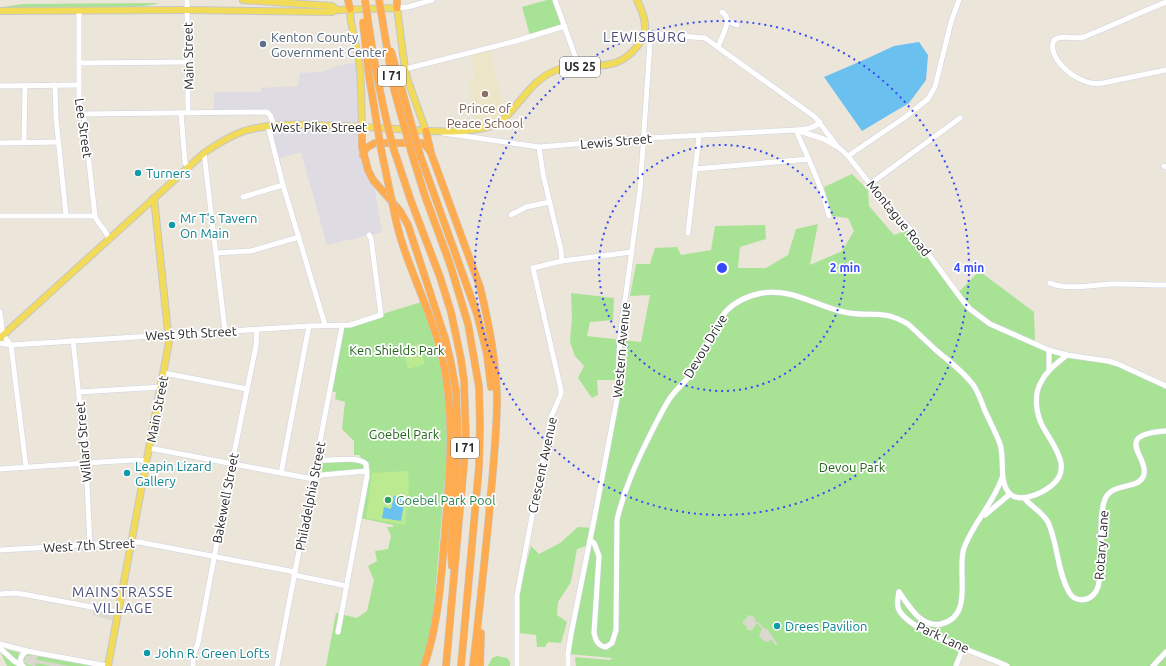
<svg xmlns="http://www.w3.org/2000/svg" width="1166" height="666" viewBox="0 0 1166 666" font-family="Ubuntu,sans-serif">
<rect width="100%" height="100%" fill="#ebe5da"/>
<path fill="#dedbe3" d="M359 62 362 147 373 180 382 232 327 245 301 152 276 159 269 133 273 125 267 112 214 113V92H261V88L298 86 300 73 322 72 336 66Z"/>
<path fill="#ede5c8" d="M489 47 505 112 507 115 500 122 475 129 469 81 475 80 472 56 474 52Z"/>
<g fill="#a8e395">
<path d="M547 0H555L565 26 531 36 529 32 522 7Z"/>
<path d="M157 3V4L136 7H2L23 4Z"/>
<path d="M852 174 868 190 869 206 894 235 910 229 958 293 979 271 1034 312 1035 343 1049 350 1108 361 1166 386V666H1007L964 648 956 666H576L575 657 610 660 612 658 568 654 589 545 577 549 571 582 558 602 557 615 567 622 561 643 548 642 545 647H537L536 635 519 633 518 602 522 579 531 546 539 554 560 543 578 527 593 528 618 380H597L598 395 592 398 578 378 584 366 575 356 570 342 572 317 571 293 614 298 613 320 590 322 587 336 641 342 650 295 630 296 636 264H650L655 248 677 247 681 255 711 250 715 226 765 225 766 239 740 247 738 268H766L788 255 796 229 818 224 810 265 842 251 854 231 848 218 832 216 824 187Z"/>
<path d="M422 302 437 352 445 388 447 407V455L433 618 422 666H326L336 613 357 618 367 611 374 580 368 566 377 561 375 551 388 549 391 536 387 527H393V525L360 518 367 476 365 472 322 475V461L361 460 360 455H354V441L342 429 345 402 335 399 336 392H329L342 326Z"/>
<path d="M6 649 20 653 18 662 6 650Z"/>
<path d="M0 651 4 652 17 666H7Z"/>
<path d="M29 654 93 666H29L25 665 23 661 24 656Z"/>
<path d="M497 656 507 658 510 661V666H488L492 658Z"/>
</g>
<g fill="#bcea90">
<path d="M419 344 425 364 408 369 402 349Z"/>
<path d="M408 471 409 488 405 525 366 518 372 473Z"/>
</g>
<g fill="#dbd8d0">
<path d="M93 610 118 612 117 620H110L93 615Z"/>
<path d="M747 615 750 616 751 615 754 617 756 623 758 622 765 629H767L778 645H775L772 640 765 642 759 636 762 629 758 624H756L753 629 750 631 749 630H747V626L743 624V621L747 618Z"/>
<path d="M35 655 38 656 36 659 38 660 69 666H52L37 663 35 666H33L25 663 24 661 26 656Z"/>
</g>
<g fill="#6ac0ef">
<path d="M919 42 928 55 926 80 909 103 862 131 824 77 866 59 894 46Z"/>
<path d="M394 496 405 498 401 521 382 518 384 507 391 509Z"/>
</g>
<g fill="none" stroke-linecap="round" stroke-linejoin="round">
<g stroke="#cfd1e2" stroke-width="6">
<g id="minor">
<path d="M187 0 188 113"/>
<path d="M555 0 579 67"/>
<path d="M1166 2C1139 13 1111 26 1084 37 1074 40 1063 34 1054 40 1047 56 1069 75 1082 80 1088 83 1096 84 1103 83L1166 70"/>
<path d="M397 8 408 7 432 0"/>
<path d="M79 11V104L84 118 95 216C98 225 107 230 109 240"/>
<path d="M728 21 737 25"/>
<path d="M644 33 705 38 815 117 837 146 848 156 870 184 910 229 963 301 970 309 990 324 1049 350 1067 355 1108 361 1118 364 1166 386"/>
<path d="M718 47C721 37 734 19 722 12"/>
<path d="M79 63 188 62"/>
<path d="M405 69 516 41 565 26"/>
<path d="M55 85 56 118 66 215"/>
<path d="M0 86 79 85"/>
<path d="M181 113 185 163 189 167"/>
<path d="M82 114 267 112 270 115 274 125"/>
<path d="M820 122C814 129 805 129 796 130 808 159 822 186 829 216"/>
<path d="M268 126 283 185 325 325"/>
<path d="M443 133 539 147 648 138 796 130 824 139 836 146"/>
<path d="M0 143 59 142"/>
<path d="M24 143 25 85"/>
<path d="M539 147 543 174 561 250 562 261"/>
<path d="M204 153 225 331"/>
<path d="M848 156 904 118 928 99 935 87 951 22 959 0"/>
<path d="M1164 166 1166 167"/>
<path d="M695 169 809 159"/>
<path d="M870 184 960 118"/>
<path d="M243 197 283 185"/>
<path d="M511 215 526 207 550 202"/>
<path d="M0 216H95"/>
<path d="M688 233 699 136"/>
<path d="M216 253 251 251 299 237"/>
<path d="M1050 283C1066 291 1097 284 1116 284 1132 284 1149 285 1166 285"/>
<path d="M0 312 3 335 11 345 26 467"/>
<path d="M73 340 86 463 90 545"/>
<path d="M0 343 11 345 309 326 350 325 381 315 371 238 369 235"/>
<path d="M1049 350V370"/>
<path d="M164 373 247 389"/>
<path d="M79 392 161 387"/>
<path d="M149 448 313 479"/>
<path d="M316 460C329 462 358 455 366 464L367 476 338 632"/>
<path d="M0 469 117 461 138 460 147 461"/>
<path d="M281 473 309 326"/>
<path d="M313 479 322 475 367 471"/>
<path d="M1025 499C1032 507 1042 512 1048 522 1058 544 1057 571 1069 592 1074 602 1087 602 1094 594 1107 581 1096 520 1105 499 1113 482 1136 490 1143 477 1152 458 1109 435 1166 431"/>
<path d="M985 515 1010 494"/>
<path d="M590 540 594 543 599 556 594 633C596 641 598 646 606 647L612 643 616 630 617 520C624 489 637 461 651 433 657 421 663 409 670 398 677 388 687 381 693 371 716 338 712 303 762 293 792 288 816 306 844 312 870 318 881 308 908 324 918 333 927 342 937 351 950 362 964 372 974 386 979 394 982 403 985 411 990 422 996 433 1000 444 1005 459 998 482 1010 494 1020 503 1041 494 1051 486 1075 468 1051 443 1042 425 1036 413 1034 396 1040 384 1046 371 1056 364 1067 355"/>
<path d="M0 550 139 542 295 572"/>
<path d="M294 575 347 586"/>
<path d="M899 592C909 606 921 628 941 624 975 616 956 571 964 548 973 523 993 504 1002 478"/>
<path d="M899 592C898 598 896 605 899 610 911 633 982 654 1007 666"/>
<path d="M0 594 15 593 28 595 118 612"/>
<path d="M0 644 27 651 108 666"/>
<path d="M0 648 14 661 23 666"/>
<path d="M22 666C19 660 21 654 27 651"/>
<path d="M193 666V656L198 643 232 463 256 346 257 330"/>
<path d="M277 666 342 326"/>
<path d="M517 666V595L551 417 561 394V390L533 268 562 261 632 252"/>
<path d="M568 666V653L571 634 594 520 617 399 620 337 640 190 650 43 648 37 644 33"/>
<path d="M956 666 963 648"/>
<path d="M1153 666 1166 652"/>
</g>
</g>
<g stroke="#c7c7c7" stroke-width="8">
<g id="major">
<path d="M243 0 332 6 337 10"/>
<path d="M350 9C350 27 356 44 359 61 362 83 361 105 362 127"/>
<path d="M0 11 187 10 332 12 337 10 397 8 405 69 408 81 426 131"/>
<path d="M0 338 204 153C217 144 230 136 244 131 268 124 292 124 316 125 344 126 371 127 398 129 428 131 459 134 488 127 515 121 526 78 560 69 576 64 594 68 611 64 626 61 643 45 645 29 646 19 641 9 637 0"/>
<path d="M108 666 169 342 154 198"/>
</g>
</g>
<g stroke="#c7c7c7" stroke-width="8">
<g id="highway">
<path d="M348 0 350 9"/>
<path d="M397 0V8"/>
<path d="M362 127V147L368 170 373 180 400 211 408 225 445 338 451 363 456 391 458 442 451 550 452 566"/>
<path d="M426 131 431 153 480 287C489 323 496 361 497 398 497 437 492 477 489 516 484 566 479 616 473 666"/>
<path d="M381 149 390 192"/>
<path d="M394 150 411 201 440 277 451 312 461 359 464 381 466 441 446 666"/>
<path d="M411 151 425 196 450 264 468 324 479 387 480 424 479 467 461 666"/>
<path d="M363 155 366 148 375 143H422L426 146 430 151"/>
<path d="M420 155 477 314 487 354 491 387"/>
<path d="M394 211C403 260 429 304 441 352 456 414 450 469 445 532 441 577 439 623 424 666"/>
<path d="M480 666 481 633"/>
</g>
</g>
<use href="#minor" stroke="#fff" stroke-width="5"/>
<use href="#major" stroke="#f2db58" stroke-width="6"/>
<use href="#highway" stroke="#ffac51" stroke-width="7"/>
<g stroke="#c7c7c7" stroke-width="8" stroke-linecap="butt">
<g id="highway-bridge">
<path d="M365 0C372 51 380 100 394 150"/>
<path d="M379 0 394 89 411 151"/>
<path d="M363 22 369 76 381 149"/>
<path d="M391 51 420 155"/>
<path d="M390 192 394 211"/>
</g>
</g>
<use href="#highway-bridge" stroke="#ffac51" stroke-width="7"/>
</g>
<g fill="none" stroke="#364afb" stroke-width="2" stroke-dasharray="2 4">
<circle cx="722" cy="268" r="123"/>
<circle cx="722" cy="268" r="247"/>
</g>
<circle fill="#5c6f8a" stroke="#fff" stroke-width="1.5" cx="263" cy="44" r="4"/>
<circle fill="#8d6e63" stroke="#fff" stroke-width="1.5" cx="485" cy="94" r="4"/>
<g fill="#0f9aa8" stroke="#fff" stroke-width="1.5">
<circle cx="138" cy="173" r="4"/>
<circle cx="172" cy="225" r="4"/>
<circle cx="127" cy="473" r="4"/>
<circle cx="777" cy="626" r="4"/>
<circle cx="147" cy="653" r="4"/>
</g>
<circle fill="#2e9e5b" stroke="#fff" stroke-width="1.5" cx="388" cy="500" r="4"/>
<g text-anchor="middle" stroke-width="3.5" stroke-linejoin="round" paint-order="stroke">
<g fill="#fff" stroke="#686868" stroke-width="1">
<rect x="560" y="57" width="40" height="20" rx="3"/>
<rect x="378" y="66" width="28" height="20" rx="3"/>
<rect x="451" y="438" width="28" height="20" rx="3"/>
</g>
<g font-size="12" font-weight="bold" fill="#282828">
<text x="580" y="71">US 25</text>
<text x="392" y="80">I 71</text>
<text x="465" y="452">I 71</text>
</g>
<g font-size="13" fill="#4e5e75" stroke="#fff" text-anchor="start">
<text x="271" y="42">Kenton County<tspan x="271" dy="15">Government Center</tspan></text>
</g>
<g font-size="13" fill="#282828" stroke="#fff">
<text transform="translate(188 56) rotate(-91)" y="5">Main Street</text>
<text x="319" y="132">West Pike Street</text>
<text transform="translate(84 128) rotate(82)" y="5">Lee Street</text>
<text transform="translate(616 141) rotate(-5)" y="5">Lewis Street</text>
<text transform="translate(899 218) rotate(51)" y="5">Montague Road</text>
<text transform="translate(191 333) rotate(-3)" y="5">West 9th Street</text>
<text transform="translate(705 346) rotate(-59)" y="5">Devou Drive</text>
<text transform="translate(621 350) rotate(-85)" y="5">Western Avenue</text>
<text transform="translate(157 409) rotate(-79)" y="5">Main Street</text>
<text transform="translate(83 442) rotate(-95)" y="5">Willard Street</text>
<text transform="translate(542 465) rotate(-78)" y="5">Crescent Avenue</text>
<text transform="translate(310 496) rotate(-79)" y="5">Philadelphia Street</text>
<text transform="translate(225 498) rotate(-79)" y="5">Bakewell Street</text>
<text transform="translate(89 545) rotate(-3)" y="5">West 7th Street</text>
<text transform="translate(1101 545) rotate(-86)" y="5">Rotary Lane</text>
<text transform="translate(943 637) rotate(25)" y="5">Park Lane</text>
</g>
<g font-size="13" fill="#785e54" stroke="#fff">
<text x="485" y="113">Prince of<tspan x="485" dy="15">Peace School</tspan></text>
</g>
<g font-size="13" fill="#0d838f" stroke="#fff" text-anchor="start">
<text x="146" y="178">Turners</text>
<text x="180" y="223">Mr T's Tavern<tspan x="180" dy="15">On Main</tspan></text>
<text x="135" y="471">Leapin Lizard<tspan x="135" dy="15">Gallery</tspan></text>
<text x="785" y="631">Drees Pavilion</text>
<text x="155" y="658">John R. Green Lofts</text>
</g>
<g font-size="13" fill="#226519" stroke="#fff">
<text x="397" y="355">Ken Shields Park</text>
<text x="404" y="439">Goebel Park</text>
<text x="852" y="472">Devou Park</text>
</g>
<g font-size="13" fill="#27864d" stroke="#fff" text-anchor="start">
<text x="396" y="505">Goebel Park Pool</text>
</g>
<g font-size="14" letter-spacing="1" fill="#494d79" stroke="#fff">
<text x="645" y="42">LEWISBURG</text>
<text x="123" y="597">MAINSTRASSE<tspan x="123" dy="16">VILLAGE</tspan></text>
</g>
</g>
<circle cx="722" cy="268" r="6" fill="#364afb" stroke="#fff" stroke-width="2"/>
<g font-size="12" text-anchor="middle" font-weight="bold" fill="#364afb" stroke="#fff" stroke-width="3.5" stroke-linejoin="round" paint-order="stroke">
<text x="845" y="272">2 min</text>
<text x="969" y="272">4 min</text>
</g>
</svg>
